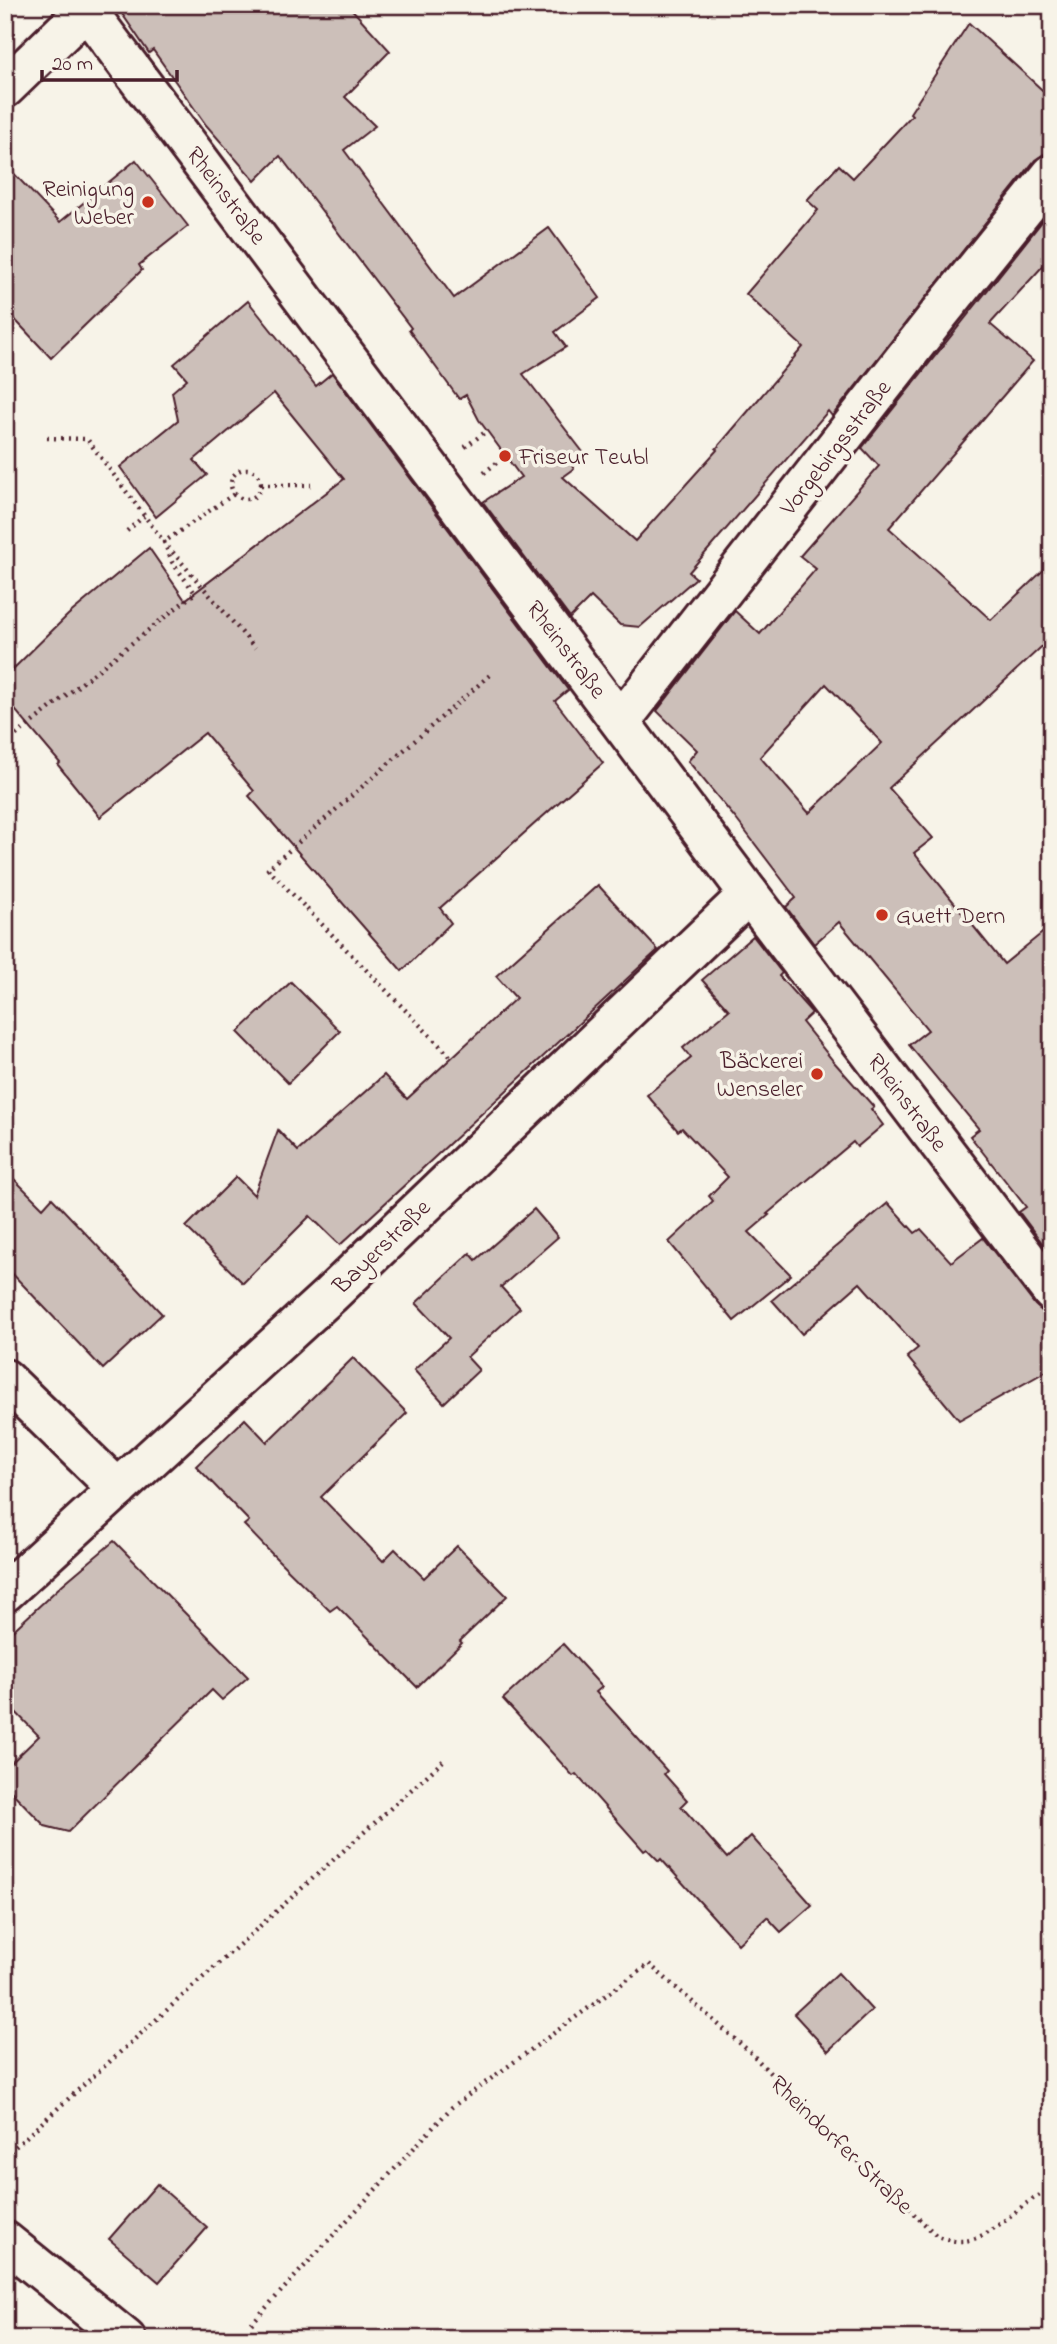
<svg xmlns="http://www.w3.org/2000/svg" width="1057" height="2344" viewBox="0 0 1057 2344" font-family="'Indie Flower',sans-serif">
<rect width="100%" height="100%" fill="#f7f3e8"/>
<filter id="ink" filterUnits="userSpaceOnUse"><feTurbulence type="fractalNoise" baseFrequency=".0143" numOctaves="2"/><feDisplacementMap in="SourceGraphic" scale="14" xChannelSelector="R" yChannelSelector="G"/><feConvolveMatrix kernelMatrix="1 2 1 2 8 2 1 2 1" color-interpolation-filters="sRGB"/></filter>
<g filter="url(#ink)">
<g fill="#ccbfb9" stroke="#4a1f2b" stroke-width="2" fill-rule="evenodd">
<path d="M116 5H348L390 51 345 97 375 126 344 150 454 298 549 228 600 298 555 332 566 347 523 374 586 456 572 466 574 469 563 477 635 541 717 450 716 449 803 347 746 294 818 210 807 200 839 165 853 178 912 115 910 113 969 23 1052 99V153L1044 154 1035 160 832 416 828 411 689 572 696 578 640 627 620 625 591 597 570 618 483 502 521 477 479 420 466 395 459 399 409 330 411 328 280 156 255 181 206 125 153 50 149 53Z"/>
<path d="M136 160 188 226 139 265 142 270 51 358 5 309V164L60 222Z"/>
<path d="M1052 209V256L990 324 1033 361 889 528 991 620 1052 562V637L889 788 933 838 914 853 1004 964 1052 925V1256L1019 1212 1026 1207 970 1136 979 1129 909 1045 928 1030 839 922 814 944 786 907 796 898 736 819 688 761 697 750 657 711 735 611 760 634 816 569 800 556 879 466 862 448ZM826 684 882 743 809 813 760 757Z"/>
<path d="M248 301 316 386 332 373 568 690 555 701 603 763 440 908 451 923 402 971 249 796 254 791 205 733 100 817 58 765 60 763 5 698V677L68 615 149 548 185 600 344 479 274 393 194 460 207 475 156 517 120 467 178 420 172 392 187 379 174 364Z"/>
<path d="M598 885 658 950 340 1245 310 1216 243 1283 186 1227 236 1177 254 1195 278 1130 298 1151 384 1075 407 1099 516 998 496 976Z"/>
<path d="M753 936 782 973 779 976 812 1013 802 1022 834 1062 874 1107 871 1109 883 1125 857 1147 853 1142 767 1214 769 1215 749 1232 791 1275 734 1321 669 1242 713 1201 709 1196 728 1177 682 1128 678 1131 647 1095 691 1058 683 1048 729 1010 702 980Z"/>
<path d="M291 982 340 1031 288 1083 238 1032Z"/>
<path d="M5 1170 43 1208 52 1198 162 1314 103 1369 5 1266Z"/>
<path d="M888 1203 915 1233 921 1229 951 1262 983 1238 1035 1305 1043 1312 1052 1313V1368L959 1420 907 1357 918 1348 860 1283 802 1334 772 1300Z"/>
<path d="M534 1209 558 1237 501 1287 520 1308 467 1357 479 1370 444 1403 414 1370 449 1338 416 1303 470 1253 476 1260Z"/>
<path d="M353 1358 407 1413 321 1497 383 1561 395 1549 424 1578 457 1546 507 1596 460 1641 462 1643 417 1687 337 1606 330 1611 274 1556 244 1525 249 1521 196 1466 245 1419 267 1442Z"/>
<path d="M114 1541 248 1677 222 1700 212 1690 68 1832 45 1826 5 1785V1769L39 1736 5 1701V1638L63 1584Z"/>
<path d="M563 1644 602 1687 596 1692 667 1771 664 1774 687 1800 681 1806 727 1858 751 1836 812 1905 781 1932 767 1917 738 1944 661 1859 659 1861 647 1849 644 1851 576 1774 573 1776 503 1699Z"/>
<path d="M838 1973 872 2010 828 2051 794 2014Z"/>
<path d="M157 2184 207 2228 159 2282 109 2239Z"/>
</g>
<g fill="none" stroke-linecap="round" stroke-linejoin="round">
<g stroke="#4a1f2b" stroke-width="44">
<g id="street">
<path d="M83 5 749 894 1052 1292"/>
<path d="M5 88 91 5"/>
<path d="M621 721 940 313 1052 174"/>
<path d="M5 1379 118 1489"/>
<path d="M5 1592 330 1295 749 894"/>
<path d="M5 2241 126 2339"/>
</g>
</g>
<g stroke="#4a1f2b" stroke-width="4.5" stroke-dasharray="2 5" stroke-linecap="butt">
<path d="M47 438 87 439 164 542 255 648"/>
<path d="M465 447 484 433"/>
<circle cx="246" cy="484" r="15"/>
<path d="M484 473 505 456"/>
<path d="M261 485H311"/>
<path d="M127 531 144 516"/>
<path d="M5 744 195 593 172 562 164 542 234 494"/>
<path d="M450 1056 268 869 491 674"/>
<path d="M5 2156 443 1761"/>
<path d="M237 2339 452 2107 649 1964 751 2053 803 2108 937 2236C944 2238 952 2241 959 2241 991 2243 1020 2199 1052 2190"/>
</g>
<use href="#street" stroke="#f7f3e8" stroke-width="38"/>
</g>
</g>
<g fill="#c8321e" stroke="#f7f3e8" stroke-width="2.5">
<circle cx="148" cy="202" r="7"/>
<circle cx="505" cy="456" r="7"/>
<circle cx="882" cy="915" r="7"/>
<circle cx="817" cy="1074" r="7"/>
</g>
<g text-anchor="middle" stroke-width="7" stroke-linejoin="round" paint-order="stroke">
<g font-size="24" fill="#4a1f2b" stroke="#f7f3e8" text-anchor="end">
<text x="134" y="196">Reinigung<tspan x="134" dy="28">Weber</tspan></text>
<text x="519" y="464" text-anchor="start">Friseur Teubl</text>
<text x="896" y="923" text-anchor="start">Guett Dern</text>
<text x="803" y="1068">Bäckerei<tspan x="803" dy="28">Wenseler</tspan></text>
</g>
<g font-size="24" fill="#4a1f2b" stroke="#f7f3e8">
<text transform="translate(227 195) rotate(53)" y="8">Rheinstraße</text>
<text transform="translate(835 447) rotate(-52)" y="8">Vorgebirgsstraße</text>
<text transform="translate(567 649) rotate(53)" y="8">Rheinstraße</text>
<text transform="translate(908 1102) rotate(53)" y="8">Rheinstraße</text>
<text transform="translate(381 1246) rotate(-44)" y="8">Bayerstraße</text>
<text transform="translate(842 2144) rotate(44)" y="8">Rheindorfer Straße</text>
</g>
</g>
<rect width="1057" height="2344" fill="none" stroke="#f7f3e8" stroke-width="28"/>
<rect x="14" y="14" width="1029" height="2316" fill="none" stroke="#4a1f2b" stroke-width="2.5" filter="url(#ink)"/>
<path d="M42 70v10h135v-10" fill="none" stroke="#4a1f2b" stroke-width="3.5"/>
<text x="52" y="70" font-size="21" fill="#4a1f2b" stroke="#f7f3e8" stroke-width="5" paint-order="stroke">20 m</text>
</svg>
